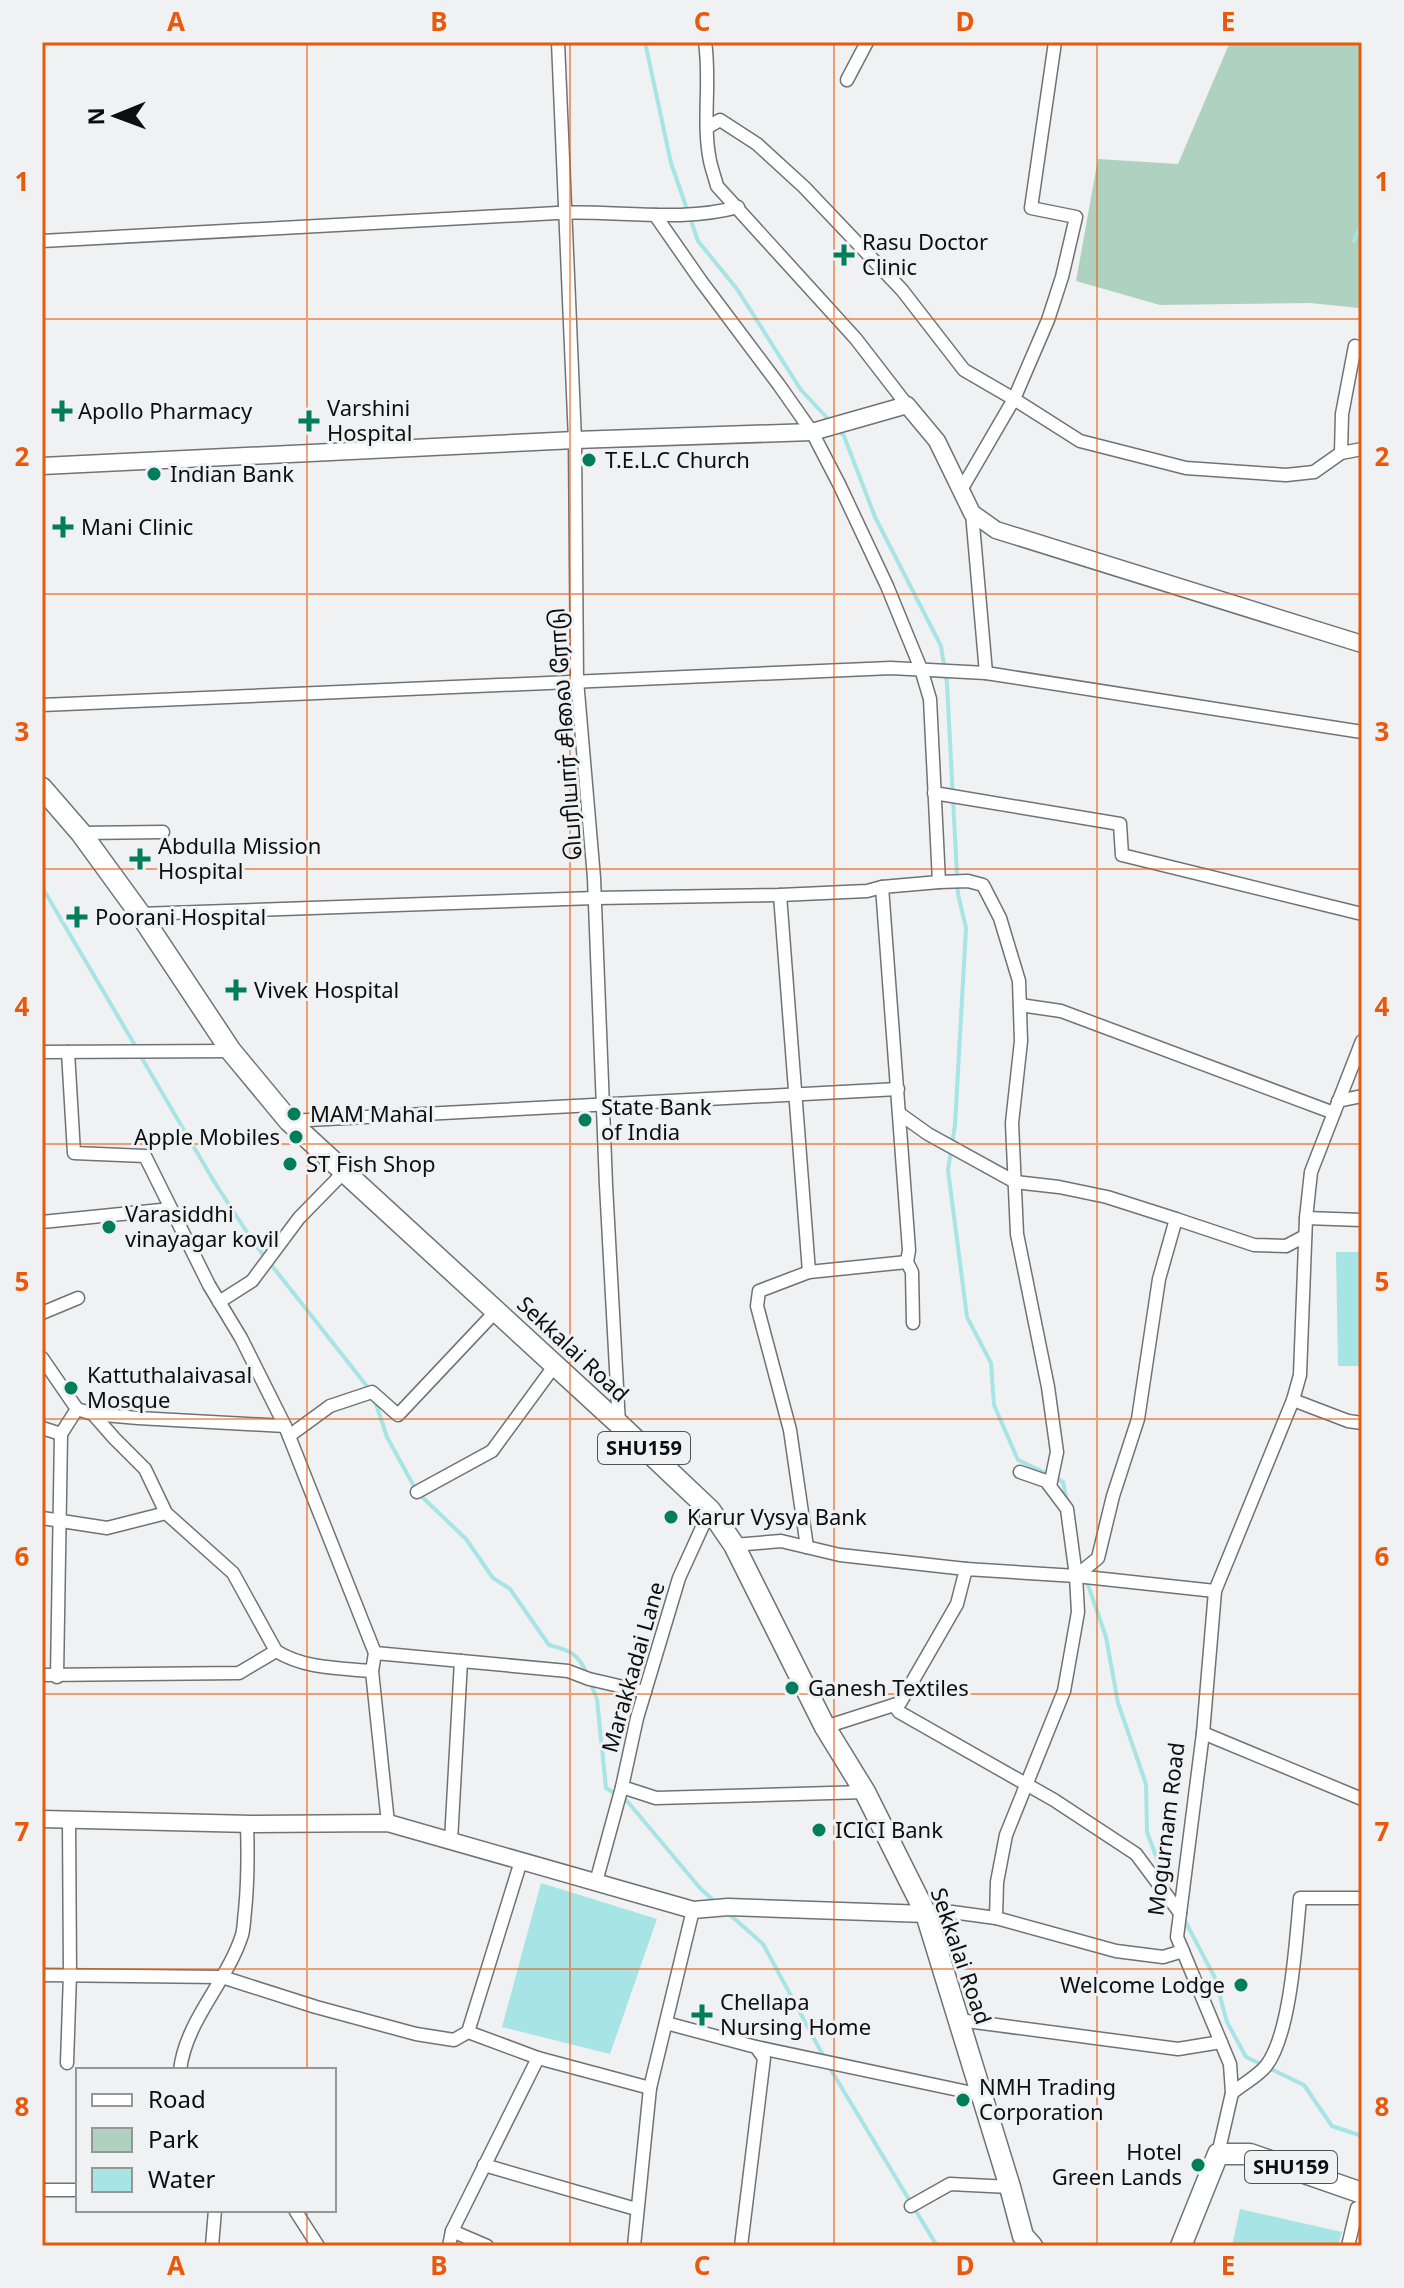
<svg xmlns="http://www.w3.org/2000/svg" width="1404" height="2288" viewBox="0 0 1404 2288" font-family="'Noto Sans','Noto Sans Tamil',sans-serif">
<rect width="100%" height="100%" fill="#f0f1f2"/>
<path fill="#afd1bf" d="M1230 42H1362V296L1359 308 1310 303 1160 305 1076 281 1098 159 1178 164Z"/>
<g fill="#a6e4e5">
<path d="M1336 1252H1362V1366H1338Z"/>
<path d="M541 1883 657 1919 610 2054 502 2027Z"/>
<path d="M1240 2209 1342 2232 1338 2246H1232Z"/>
</g>
<g fill="none" stroke-linecap="round" stroke-linejoin="round">
<g stroke="#a6e4e5" stroke-width="4">
<path d="M645 42 671 163 698 241 737 289 801 390 831 422"/>
<path d="M1354 241 1362 221"/>
<path d="M837 429 844 436 875 517 941 646 947 684 958 894 966 928 955 1125 948 1170 967 1317 991 1363 994 1405 1018 1460 1048 1474"/>
<path d="M42 887 136 1047"/>
<path d="M140 1055 215 1183 254 1243 370 1390"/>
<path d="M375 1401 387 1437 417 1492 466 1539 493 1578 510 1589 549 1645C569 1650 578 1653 587 1674"/>
<path d="M1056 1478 1063 1482 1067 1501"/>
<path d="M1086 1579 1106 1637 1118 1703 1146 1784 1147 1832 1167 1886"/>
<path d="M590 1682 597 1699 606 1788 627 1801 700 1888 715 1902"/>
<path d="M728 1913 763 1944 824 2057"/>
<path d="M1184 1919 1215 1978 1227 2022 1246 2057 1304 2085 1332 2126 1362 2136"/>
<path d="M828 2065 937 2246"/>
</g>
<g stroke="#717273" stroke-width="15">
<g id="minor">
<path d="M558 42 575 440 577 680 594 878 606 1185 619 1424"/>
<path d="M705 42C711 81 702 122 710 161 712 170 715 178 717 186L856 339 907 405"/>
<path d="M1055 42 1031 208 1076 217 1062 277 1048 320 1014 399 1080 441 1186 468 1286 475 1314 472 1341 453 1362 449"/>
<path d="M847 80 867 42"/>
<path d="M708 127 720 120 757 144 804 187 902 290 964 370 1014 399 961 490"/>
<path d="M655 215 701 281 779 385 812 432 839 484 887 586 921 669 930 699 939 882"/>
<path d="M42 241C214 232 385 222 557 213 616 210 680 223 738 207"/>
<path d="M1341 453 1342 414 1355 346"/>
<path d="M972 513 986 673 1362 732"/>
<path d="M42 705 891 668 986 673"/>
<path d="M934 793 1120 824 1122 855 1362 914"/>
<path d="M81 833 163 832"/>
<path d="M780 895 809 1272"/>
<path d="M140 914 595 898 780 895 867 891 882 887"/>
<path d="M1020 1005 1061 1011 1334 1113"/>
<path d="M42 1052 231 1051"/>
<path d="M68 1052 74 1153 145 1156 209 1285 241 1338 285 1426 375 1653 372 1671 388 1823"/>
<path d="M1338 1101 1362 1096"/>
<path d="M900 1114 928 1134 1015 1182 1059 1187 1107 1197 1176 1219 1159 1279 1138 1419 1113 1496 1098 1558 1076 1576"/>
<path d="M289 1121 898 1089"/>
<path d="M1306 1218 1362 1220"/>
<path d="M1176 1219 1254 1245 1286 1246 1305 1236"/>
<path d="M42 1222 171 1209"/>
<path d="M219 1302 252 1281 299 1218 344 1172"/>
<path d="M42 1313 78 1298"/>
<path d="M913 1323 912 1272 907 1262 909 1250 882 887 939 882 968 881 983 885 1000 918 1019 981 1021 1041 1012 1123 1017 1234 1048 1387 1057 1452 1050 1486"/>
<path d="M42 1358 77 1409 93 1414 114 1438 145 1469 166 1513 233 1573 276 1651"/>
<path d="M1293 1400 1348 1421 1362 1423"/>
<path d="M93 1414 138 1418 285 1426"/>
<path d="M42 1428 61 1434"/>
<path d="M289 1436 330 1406 372 1392 398 1415 496 1311"/>
<path d="M417 1492 492 1451 555 1365"/>
<path d="M710 1510 679 1578 637 1718 622 1787 656 1798 865 1792"/>
<path d="M42 1518 107 1528 166 1513"/>
<path d="M734 1545 781 1541 840 1555 966 1569"/>
<path d="M807 1547 790 1430 757 1306 759 1291 809 1272 907 1262"/>
<path d="M276 1651C305 1669 339 1668 372 1671"/>
<path d="M375 1653 568 1671 589 1679 645 1692"/>
<path d="M42 1675 239 1673 276 1651"/>
<path d="M57 1677 61 1434 77 1409"/>
<path d="M894 1705 899 1712 1054 1800 1136 1854 1180 1913"/>
<path d="M825 1727 900 1703 957 1604 966 1569 1076 1576 1215 1591"/>
<path d="M1203 1733 1362 1799"/>
<path d="M451 1841 461 1661"/>
<path d="M596 1882 622 1787"/>
<path d="M926 1914 952 1912 996 1918 997 1882 1006 1835 1064 1691 1078 1612 1076 1576 1067 1509 1046 1481 1020 1472"/>
<path d="M996 1918 1116 1951 1163 1957 1183 1951"/>
<path d="M42 1975 222 1977 316 2007 416 2034 454 2040 468 2032 521 1861"/>
<path d="M959 2020 1178 2049 1221 2042"/>
<path d="M666 2023 756 2047 764 2058 741 2246"/>
<path d="M468 2032 538 2058 650 2088"/>
<path d="M756 2047 982 2095"/>
<path d="M67 2063 70 1974 69 1819"/>
<path d="M180 2070C186 2020 227 1982 242 1935 244 1928 244 1918 245 1911 248 1881 248 1853 247 1824"/>
<path d="M1232 2093C1243 2084 1258 2076 1266 2066 1291 2034 1296 1939 1300 1898H1362"/>
<path d="M1218 2154 1232 2093 1230 2064 1177 1937 1203 1733 1215 1591 1293 1400 1300 1375 1306 1218 1311 1172 1362 1041"/>
<path d="M484 2165 636 2209"/>
<path d="M42 2190H78"/>
<path d="M911 2206 950 2184 1010 2187"/>
<path d="M295 2210 318 2246"/>
<path d="M452 2231 487 2246"/>
<path d="M212 2246 215 2210"/>
<path d="M449 2246 452 2231 538 2058"/>
<path d="M634 2246 650 2088 693 1910"/>
<path d="M1348 2246 1357 2208"/>
</g>
</g>
<g stroke="#717273" stroke-width="19">
<g id="tertiary">
<path d="M42 466 575 440 812 432 907 405 937 441 972 513 996 530 1362 644"/>
<path d="M42 1819 252 1824 388 1823 693 1910 728 1907 926 1914"/>
</g>
</g>
<g stroke="#717273" stroke-width="23">
<g id="primary">
<path d="M42 788 81 833 140 914 231 1051 289 1121 619 1424 710 1510 734 1545 825 1727 865 1792 926 1914 1010 2187 1023 2236 1032 2246"/>
<path d="M1181 2246 1218 2154H1250L1362 2193"/>
</g>
</g>
<use href="#minor" stroke="#fff" stroke-width="12"/>
<use href="#tertiary" stroke="#fff" stroke-width="16"/>
<use href="#primary" stroke="#fff" stroke-width="20"/>
</g>
<path fill="none" stroke="#e8590c" stroke-width="2" stroke-opacity="0.55" d="M307 42V2070M570 42V2246M834 42V2246M1097 42V2246M42 319H1362M42 594H1362M42 869H1362M42 1144H1362M42 1419H1362M42 1694H1362M42 1969H1362M307 2210V2246"/>
<g fill="#007d5b" stroke="#f0f1f2" stroke-width="3">
<path d="M840 243h8v8h8v8h-8v8h-8v-8h-8v-8h8z"/>
<path d="M58 399h8v8h8v8h-8v8h-8v-8h-8v-8h8z"/>
<path d="M305 409h8v8h8v8h-8v8h-8v-8h-8v-8h8z"/>
<circle cx="589" cy="460" r="8"/>
<circle cx="154" cy="474" r="8"/>
<path d="M59 515h8v8h8v8h-8v8h-8v-8h-8v-8h8z"/>
<path d="M136 847h8v8h8v8h-8v8h-8v-8h-8v-8h8z"/>
<path d="M73 905h8v8h8v8h-8v8h-8v-8h-8v-8h8z"/>
<path d="M232 978h8v8h8v8h-8v8h-8v-8h-8v-8h8z"/>
<circle cx="294" cy="1114" r="8"/>
<circle cx="585" cy="1120" r="8"/>
<circle cx="296" cy="1137" r="8"/>
<circle cx="290" cy="1164" r="8"/>
<circle cx="109" cy="1227" r="8"/>
<circle cx="71" cy="1388" r="8"/>
<circle cx="671" cy="1517" r="8"/>
<circle cx="792" cy="1688" r="8"/>
<circle cx="819" cy="1830" r="8"/>
<circle cx="1241" cy="1985" r="8"/>
<path d="M698 2003h8v8h8v8h-8v8h-8v-8h-8v-8h8z"/>
<circle cx="963" cy="2100" r="8"/>
<circle cx="1198" cy="2165" r="8"/>
</g>
<g text-anchor="middle" stroke-width="6" stroke-linejoin="round" paint-order="stroke">
<g fill="#f0f1f2" stroke="#525253" stroke-width="2">
<rect x="598" y="1432" width="92" height="32" rx="6"/>
<rect x="1245" y="2151" width="92" height="32" rx="6"/>
</g>
<g font-size="20" font-weight="bold" fill="#0e0e0f">
<text x="644" y="1455">SHU159</text>
<text x="1291" y="2174">SHU159</text>
</g>
<g font-size="22" fill="#0e0e0f" stroke="#f0f1f2" text-anchor="start">
<text x="862" y="250">Rasu Doctor<tspan x="862" dy="25">Clinic</tspan></text>
<text x="327" y="416">Varshini<tspan x="327" dy="25">Hospital</tspan></text>
<text x="78" y="419">Apollo Pharmacy</text>
<text x="605" y="468">T.E.L.C Church</text>
<text x="170" y="482">Indian Bank</text>
<text x="81" y="535">Mani Clinic</text>
<text x="158" y="854">Abdulla Mission<tspan x="158" dy="25">Hospital</tspan></text>
<text x="95" y="925">Poorani Hospital</text>
<text x="254" y="998">Vivek Hospital</text>
<text x="601" y="1115">State Bank<tspan x="601" dy="25">of India</tspan></text>
<text x="310" y="1122">MAM Mahal</text>
<text x="280" y="1145" text-anchor="end">Apple Mobiles</text>
<text x="306" y="1172">ST Fish Shop</text>
<text x="125" y="1222">Varasiddhi<tspan x="125" dy="25">vinayagar kovil</tspan></text>
<text x="87" y="1383">Kattuthalaivasal<tspan x="87" dy="25">Mosque</tspan></text>
<text x="687" y="1525">Karur Vysya Bank</text>
<text x="808" y="1696">Ganesh Textiles</text>
<text x="835" y="1838">ICICI Bank</text>
<text x="1225" y="1993" text-anchor="end">Welcome Lodge</text>
<text x="720" y="2010">Chellapa<tspan x="720" dy="25">Nursing Home</tspan></text>
<text x="979" y="2095">NMH Trading<tspan x="979" dy="25">Corporation</tspan></text>
<text x="1182" y="2160" text-anchor="end">Hotel<tspan x="1182" dy="25">Green Lands</tspan></text>
</g>
<g font-size="22" fill="#0e0e0f" stroke="#f0f1f2">
<text transform="translate(565 734) rotate(-94)" y="8">பெரியார் சிலை ரோடு</text>
<text transform="translate(573 1349) rotate(43)" y="8">Sekkalai Road</text>
<text transform="translate(633 1667) rotate(-74)" y="8">Marakkadai Lane</text>
<text transform="translate(1166 1829) rotate(-83)" y="8">Mogurnam Road</text>
<text transform="translate(961 1956) rotate(71)" y="8">Sekkalai Road</text>
</g>
</g>
<rect width="1404" height="2288" fill="none" stroke="#f0f1f2" stroke-width="88"/>
<rect x="76" y="2068" width="260" height="144" fill="#f0f1f2" stroke="#969697" stroke-width="2"/>
<rect x="92" y="2094" width="40" height="12" fill="#ffffff" stroke="#969697" stroke-width="2"/>
<text x="148" y="2108" font-size="24" fill="#0e0e0f">Road</text>
<rect x="92" y="2128" width="40" height="24" fill="#afd1bf" stroke="#969697" stroke-width="2"/>
<text x="148" y="2148" font-size="24" fill="#0e0e0f">Park</text>
<rect x="92" y="2168" width="40" height="24" fill="#a6e4e5" stroke="#969697" stroke-width="2"/>
<text x="148" y="2188" font-size="24" fill="#0e0e0f">Water</text>
<g transform="translate(116 116) rotate(269)" stroke="#f0f1f2" stroke-width="6" paint-order="stroke">
<path d="M0-6L14 30L0 20L-14 30Z" fill="#0e0e0f"/>
<text y="-12" font-size="22" font-weight="bold" text-anchor="middle" fill="#0e0e0f">N</text>
</g>
<rect x="44" y="44" width="1316" height="2200" fill="none" stroke="#e8590c" stroke-width="3"/>
<g font-size="26" text-anchor="middle" font-weight="bold" fill="#e8590c">
<text x="176" y="31">A</text>
<text x="439" y="31">B</text>
<text x="702" y="31">C</text>
<text x="965" y="31">D</text>
<text x="1228" y="31">E</text>
<text x="22" y="191">1</text>
<text x="1382" y="191">1</text>
<text x="22" y="466">2</text>
<text x="1382" y="466">2</text>
<text x="22" y="741">3</text>
<text x="1382" y="741">3</text>
<text x="22" y="1016">4</text>
<text x="1382" y="1016">4</text>
<text x="22" y="1291">5</text>
<text x="1382" y="1291">5</text>
<text x="22" y="1566">6</text>
<text x="1382" y="1566">6</text>
<text x="22" y="1841">7</text>
<text x="1382" y="1841">7</text>
<text x="22" y="2116">8</text>
<text x="1382" y="2116">8</text>
<text x="176" y="2275">A</text>
<text x="439" y="2275">B</text>
<text x="702" y="2275">C</text>
<text x="965" y="2275">D</text>
<text x="1228" y="2275">E</text>
</g>
</svg>
